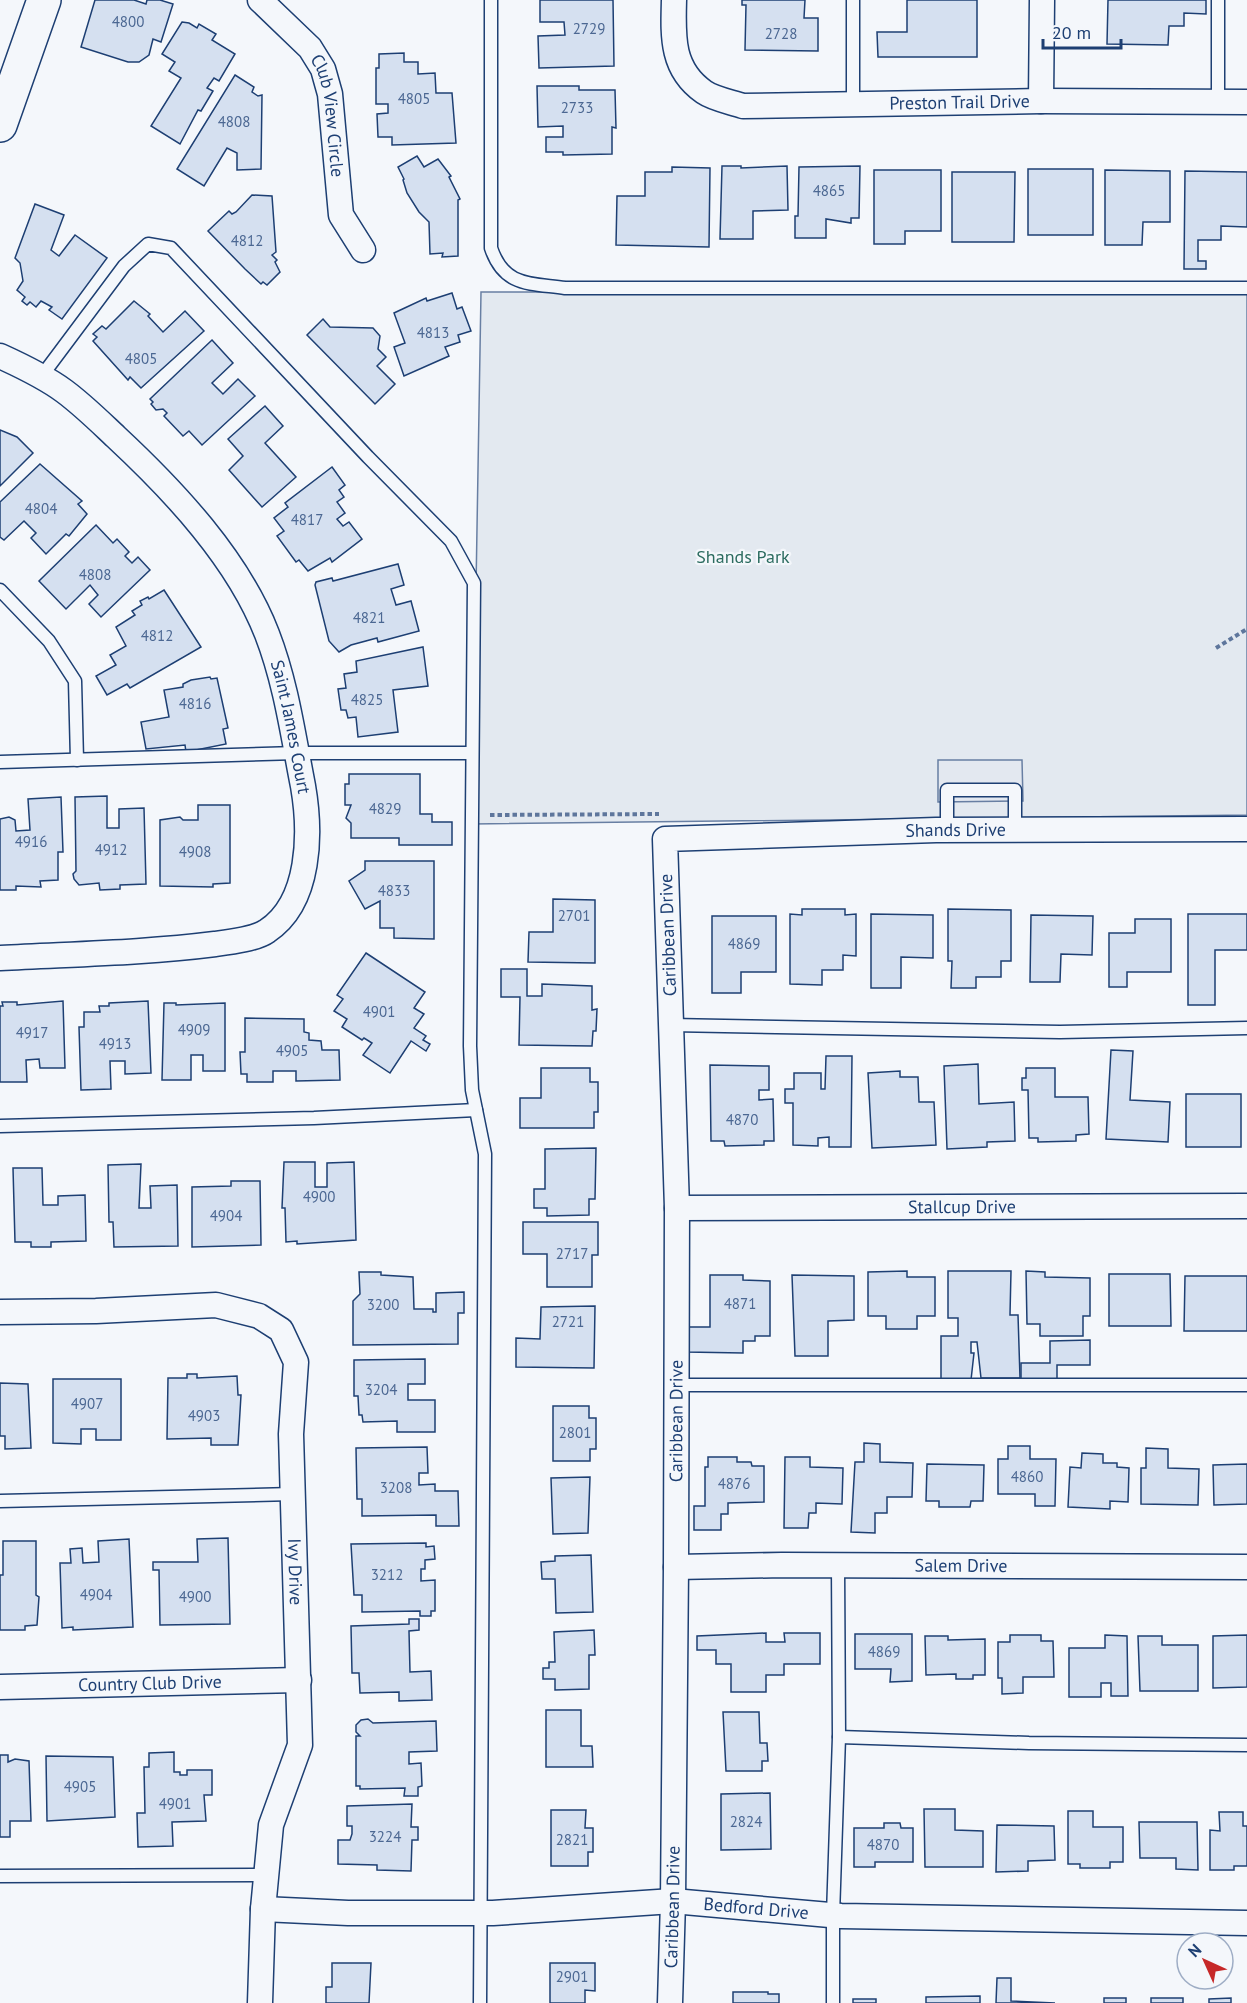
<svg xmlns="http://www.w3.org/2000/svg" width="1247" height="2003" viewBox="0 0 1247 2003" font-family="'PT Sans',sans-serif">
<rect width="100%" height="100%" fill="#f4f7fb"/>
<path fill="#e3e9f0" stroke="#687fa3" stroke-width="1.5" d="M481 292 1247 293V815L472 824Z"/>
<path fill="#e3e8f0" stroke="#687fa3" stroke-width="1.5" d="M938 760H1022L1023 801 938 802Z"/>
<g fill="#d5e0f0" stroke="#1d3f73" stroke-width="1.5">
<path d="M95 0H134L146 4 147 0H160L173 4 161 42 153 39 149 55 139 62H128L81 47Z"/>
<path d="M540 0H613L614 66 539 68 538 36 565 35 564 22H540Z"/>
<path d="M742 0H805L804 18H818V51L745 50 746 5H742Z"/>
<path d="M907 0H977V57H878L877 32H907Z"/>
<path d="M1108 0H1206V14L1184 13V26H1169L1168 45 1107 44Z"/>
<path d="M182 22 189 23 197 28 199 24 216 34 212 40 235 54 219 81 214 78 207 88 213 91 201 111 198 110 180 144 151 126 181 78 169 71 175 62 162 54Z"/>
<path d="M404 53V62H418V74L435 73 436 93H452L456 143 392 145V137H378L377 114 388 113V104H376V68H379V54Z"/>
<path d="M235 75 254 87 252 92 258 96 262 95 261 169 237 170V153L227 148 204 186 177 169Z"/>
<path d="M537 86H579V90H615L616 128 612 127V154L563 155V152H546V137H563V126L538 127Z"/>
<path d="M417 156 424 167 438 159 451 176 449 177 460 199 458 200V256L442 257 443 253 430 254 429 222 419 212 407 193 403 180 404 179 398 167Z"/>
<path d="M722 166H741V168L787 166 788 210 753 211V239H720Z"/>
<path d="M860 166 859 218H851V223L826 219V238H795V216H798L799 167Z"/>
<path d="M672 167 710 168 709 247 616 245 617 196H645V172H672Z"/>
<rect x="1028" y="169" width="65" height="66"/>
<path d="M874 170H941V231H905V244H874Z"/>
<path d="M1105 170 1170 171V222H1143L1142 245H1105Z"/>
<path d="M1185 171 1247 172V227L1221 226V240H1198V261H1206V269H1184Z"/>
<path d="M952 172H1015L1014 242H952Z"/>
<path d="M252 195 272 196 276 252 272 255 277 260 275 262 280 272 267 285 263 282 261 284 245 269 208 231 229 211 232 214 236 212Z"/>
<path d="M35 204 64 215 51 250 59 256 75 235 107 258 62 319 49 310 52 307 41 301 36 307 30 302 27 305 22 301 25 297 17 290 23 281 20 263 15 258Z"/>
<path d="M452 293 457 309 462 307 471 331 458 335 460 342 445 347 449 356 404 376 394 347 405 343 394 313 426 298 427 301Z"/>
<path d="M134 301 150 314 148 316 163 332 185 311 204 331 141 388 130 377 128 380 93 341 97 337 93 334 102 326 106 329Z"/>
<path d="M323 319 330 327 373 328 380 336 378 349 386 357 377 366 395 384 375 404 307 335Z"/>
<path d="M212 340 233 363 212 383 223 394 238 379 255 396 202 445 189 431 183 436 164 416 167 413 163 409 156 410 151 404 153 402 150 399Z"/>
<path d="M265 406 283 426 265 443 296 477 262 507 229 470 243 456 228 439Z"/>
<path d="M0 430 17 437 33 453 0 486Z"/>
<path d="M40 464 82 501 78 504 87 514 69 536 66 534 46 554 31 538 36 533 24 521 4 540 0 537V502Z"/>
<path d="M332 467 345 485 339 490 344 497 337 502 345 513 337 519 343 526 349 522 362 539 332 562 330 558 308 571 299 560 296 562 277 536 284 531 274 518 288 507 285 503Z"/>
<path d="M96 525 113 543 117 539 129 552 125 556 132 563 138 557 150 570 101 617 89 604 98 595 90 585 66 609 39 581Z"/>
<path d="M398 564 404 585 391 589 396 605 411 601 419 631 378 642 377 638 351 645 339 652 329 641 315 585 316 582 332 578 333 581Z"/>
<path d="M164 590 201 647 130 688 127 684 107 695 96 676 116 665 110 655 126 646 116 627 135 615 132 611 142 605 140 601 148 597 149 599Z"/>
<path d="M423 647 428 686 393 690 398 732 358 737 356 717 348 718 346 710H341L338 689 346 688 344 674 357 672 356 661Z"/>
<path d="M210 677 211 679 217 678 228 728 223 729 226 744 186 752 185 745 146 749 141 722 169 717 164 690 183 687V684L191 680Z"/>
<path d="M349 774H420V814H432V822H452V845H399V838H351V823L346 818 351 805H345V784H349Z"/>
<path d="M107 796V828H119V809L144 808 146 884 120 885V889L100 890 99 883 79 885 74 879 73 874 76 871 75 797Z"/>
<path d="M61 797 63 852H58V880L40 881 41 887 16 886V890H0V819L9 817 15 820 16 831 30 830 28 799Z"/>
<path d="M198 805H230V883L213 884V887L160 886V820L180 817 183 820H198Z"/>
<path d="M365 861H434V939L394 938V928H380V901L365 909 349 881 365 870Z"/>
<path d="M553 899 595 900V963L528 962 529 932H553Z"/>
<path d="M802 909H845V915L856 914V956L843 955V970H822V985L790 984V914L802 915Z"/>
<path d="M948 909 1011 910V961H1001V977H976V988H951L952 961H948Z"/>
<path d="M871 914 933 915V958L901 957V988H871Z"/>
<path d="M1188 914H1247V950H1215V1005H1188Z"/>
<path d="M1031 915 1093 916 1092 955 1061 954 1060 982H1030Z"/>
<path d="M712 916H776V972H741V993H712Z"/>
<path d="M1135 919H1171V972H1127V987H1109V933H1135Z"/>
<path d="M366 953 425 992 414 1008 424 1014 414 1028 426 1036 423 1040 430 1044 426 1051 411 1041 390 1073 363 1055 372 1043 364 1038 362 1040 342 1027 347 1019 334 1011 343 999 337 995Z"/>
<path d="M501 969H527V996H542V984L592 986V1010L597 1009 596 1031H593L592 1046 519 1045 520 997H501Z"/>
<path d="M63 1001 65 1068H40L39 1059 26 1060 27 1082H0V1006H3L2 1002H17V1005Z"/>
<path d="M148 1001 151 1073 125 1074V1061H110L111 1089 81 1090 79 1027H84V1012H100L99 1006H109V1003Z"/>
<path d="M164 1003H176V1005L225 1003V1071H203V1055H191V1080H162Z"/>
<path d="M245 1018 304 1019V1032L309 1033V1040L321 1041 322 1050H339L340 1080 296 1081V1071H273V1082H247V1074H241L240 1052H245Z"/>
<path d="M1111 1050 1133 1051 1130 1100 1170 1102 1168 1142 1106 1139Z"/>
<path d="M826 1056H852L851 1147H829V1137L818 1138V1146L793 1145V1103H785V1089H794V1073H821V1089H825Z"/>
<path d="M978 1064 979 1104 1014 1102 1015 1141 987 1142V1147L947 1149 944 1066Z"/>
<path d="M710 1065 769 1066V1090H759V1100L773 1099 774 1141H764V1145L725 1146 724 1141H711Z"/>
<path d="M541 1068H590V1082H598V1112H594V1128H520V1098H541Z"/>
<path d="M1026 1068H1055V1097H1088L1089 1134 1076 1135V1141L1038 1142V1138H1029L1028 1090H1022V1078H1026Z"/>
<path d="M900 1071V1077H918L919 1102H934L936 1145 872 1148 868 1073Z"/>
<rect x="1186" y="1094" width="55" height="53"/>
<path d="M596 1148 595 1199H589V1215L547 1216V1208H534V1189H545V1149Z"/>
<path d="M284 1162H315V1187H327V1163L354 1162 356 1240 297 1244V1241L286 1242 285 1208H282Z"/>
<path d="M141 1164 139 1208H151L150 1186 177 1185 178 1246 114 1247 113 1222H109L108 1165Z"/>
<path d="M13 1168H42L43 1205H58V1196L85 1195 86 1241 51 1242V1247H31V1242H15Z"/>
<path d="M231 1181H260L261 1245 192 1247V1187L231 1186Z"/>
<path d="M523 1222H598V1255H592V1287H547V1254H523Z"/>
<path d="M907 1271V1277H935V1316H917V1329H886V1316H868V1272Z"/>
<path d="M948 1271H1011L1010 1315H1018L1020 1378H981L977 1342H971V1353H974L971 1380H941V1336H958V1318H948Z"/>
<path d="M1026 1271 1045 1272V1277L1090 1278V1316H1083V1336H1040V1324H1027Z"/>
<path d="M359 1272H381V1275L413 1277 414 1309H433V1312H436V1293L464 1292V1313H458V1344L353 1345V1301L360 1294Z"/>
<path d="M1109 1274H1170L1171 1326H1109Z"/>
<path d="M710 1275H743V1280L770 1281V1336H755V1341H743V1353L686 1352V1327H710Z"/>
<path d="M792 1275 854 1276V1320L828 1321V1356H795Z"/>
<path d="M1185 1276H1247V1331H1184Z"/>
<path d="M595 1306 594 1368 516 1367V1338L540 1339 541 1307Z"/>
<path d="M1090 1340V1365H1057V1382L1021 1383V1363H1050V1341Z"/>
<path d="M425 1359V1384H408V1400H435V1432H397V1421L363 1422 362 1415H359L358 1396H354V1360Z"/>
<path d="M187 1374H197V1378L237 1376 238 1395H241L238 1445H211V1438L167 1439 168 1378H187Z"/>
<path d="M53 1379H121V1440H96V1429H81V1444L53 1443Z"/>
<path d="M0 1383 28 1384 31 1448 5 1449V1436H0Z"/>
<path d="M553 1406H589V1418H596V1449H590V1461H553Z"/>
<path d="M864 1443 880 1444V1462L913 1463 912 1497H887V1513H875V1533L851 1532 855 1462H864Z"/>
<path d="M1008 1446H1030V1459H1056L1055 1506H1035V1494H998V1459H1008Z"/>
<path d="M427 1447 428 1473H419V1485L435 1484V1491H458L459 1526H436V1515L362 1516V1499H357L356 1448Z"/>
<path d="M1146 1448 1168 1449V1468L1199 1469 1198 1505 1141 1504V1468H1146Z"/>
<path d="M1082 1453 1103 1454V1463H1117V1467L1129 1468 1128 1502 1110 1501V1509L1068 1507 1070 1467 1081 1468Z"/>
<path d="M708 1457H737V1462H751L752 1466H764V1502L728 1503V1514H721V1530H694V1506H705V1467H708Z"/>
<path d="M785 1457H810V1467L843 1468 842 1504 816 1503V1513H809L808 1528H784Z"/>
<path d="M927 1464 984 1465 983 1501H971L970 1507H939V1501H926Z"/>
<path d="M1247 1464V1504L1214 1505 1213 1465Z"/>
<path d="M590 1477 588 1533 553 1534 551 1478Z"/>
<path d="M228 1538 230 1624 160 1625 159 1570H153V1562H198L197 1539Z"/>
<path d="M129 1539 133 1627 73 1630V1627L62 1628 60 1563H71L70 1549 82 1548 83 1563 99 1562 98 1541Z"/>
<path d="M3 1541H36V1595L39 1597 37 1625 25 1626V1630H0V1575H3Z"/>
<path d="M426 1543V1547L434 1546 435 1559 425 1560V1569H421V1581L435 1580V1611H431V1616H420V1611L362 1612V1595H354L351 1544Z"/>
<path d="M591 1555 593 1612 556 1613 555 1579H542L541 1562 555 1561V1556Z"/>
<path d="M409 1619H419V1630L409 1631 410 1672 431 1671 432 1700 399 1701V1692L360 1693 359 1673H352L351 1626 409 1624Z"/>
<path d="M594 1630 595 1655H589V1689L555 1690V1679H543V1668H549V1662H555L554 1632Z"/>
<path d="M766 1633V1642H785L784 1633H820V1664H784V1675H766V1692H731V1664H716V1650H697V1636Z"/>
<path d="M855 1634H912V1681L890 1682 891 1669H855Z"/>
<path d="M1010 1635H1041V1641H1053L1054 1677H1023V1693L1002 1694V1678H998V1642H1010Z"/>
<path d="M1105 1635 1127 1636 1128 1696H1111V1683H1101V1697H1069V1648H1105Z"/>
<path d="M1247 1635V1687L1213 1688V1636Z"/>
<path d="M925 1636H948V1640L985 1639V1675H973V1679H956V1674L926 1675Z"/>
<path d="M1138 1636H1162V1645H1198V1691H1140Z"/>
<path d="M546 1710H581V1746H592L593 1767H546Z"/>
<path d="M723 1712H759L760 1743H767L768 1761H762V1771H726Z"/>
<path d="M368 1719 373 1723 436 1721 437 1751 409 1752V1764L421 1763 422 1786 418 1787V1796H404L405 1788 360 1789V1786H356V1736H360L356 1732V1725L361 1720Z"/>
<path d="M174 1752V1772H180V1775H187V1770H212V1795H204L206 1821 172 1822 173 1846 138 1847 137 1813H145L144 1767H149V1753Z"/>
<path d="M0 1755H8V1762L15 1759 29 1761 31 1821H10V1837H0Z"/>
<path d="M46 1756 113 1757 115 1817 47 1821Z"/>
<path d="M770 1793 771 1849 721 1850V1794Z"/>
<path d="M412 1804 411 1827H418V1840H412L411 1871 377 1870V1865L338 1864V1840H350L352 1834V1826H347V1806Z"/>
<path d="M924 1809H955V1830L983 1831V1867H925Z"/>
<path d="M551 1810H586L585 1828H593V1852H588V1866H551Z"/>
<path d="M1068 1811H1093V1827H1123V1862H1110V1868H1080V1864H1068Z"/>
<path d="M1219 1812H1243V1826H1247V1866H1234V1870H1210V1830L1220 1831Z"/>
<path d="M1139 1822H1197L1198 1870 1176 1869V1858H1140Z"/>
<path d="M884 1823H900L901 1828H913V1862H875V1867H854V1828H884Z"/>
<path d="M997 1825 1054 1826 1055 1860 1028 1861V1871L996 1872Z"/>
<path d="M332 1963H371L369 2003H326V1987H332Z"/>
<path d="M550 1963H595V1991L585 1990V2003H550Z"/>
<path d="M997 1978H1011V2001L1055 2003H996Z"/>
<path d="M733 1992H768V1994H779V2003H733Z"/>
<path d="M980 1996V2003H926V1997Z"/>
<rect x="1104" y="1998" width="22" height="5"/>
<rect x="1151" y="1998" width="32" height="5"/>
<path d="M1231 1998V2003H1209V1999Z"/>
<rect x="853" y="1999" width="23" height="4"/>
</g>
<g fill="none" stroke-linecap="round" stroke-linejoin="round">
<g stroke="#1d3f73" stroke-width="15">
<g id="service">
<path d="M491 0V248C504 287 530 283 565 288H1247"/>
<path d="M1218 102V0"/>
<path d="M853 104V0"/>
<path d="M41 377 124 266 148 244 171 248 368 457 451 541 474 583 470 1046 472 1090 485 1154 480 2003"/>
<path d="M0 590 49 641 75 681 77 760"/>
<path d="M0 762 297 753H471"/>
<path d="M947 830V790H1015V830"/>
<path d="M671 1025 1060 1032 1247 1028"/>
<path d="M0 1126 314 1118 476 1110"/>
<path d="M677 1385H1247"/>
<path d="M0 1501 293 1494"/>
<path d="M838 1566 839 1737 1029 1743 1247 1745"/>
<path d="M0 1876 266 1875"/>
<path d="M833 2003V1915L839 1737"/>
</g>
</g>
<g stroke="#1d3f73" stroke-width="27">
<g id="minor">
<path id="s1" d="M260 0 310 48 323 69 330 94 341 215 363 250"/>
<path id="s2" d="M674 0C673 36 671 69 704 92 714 99 731 102 743 106L1041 101 1247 102"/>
<path d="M1041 101 1042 0"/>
<path id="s3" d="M0 356C22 366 45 377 64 391 83 405 99 421 116 437 174 491 238 559 267 634 286 683 293 735 303 786 311 832 311 902 267 931 256 939 230 942 215 944 144 953 72 954 0 958"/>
<path id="s4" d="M677 1208 1247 1206"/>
<path id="s5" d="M0 1312 96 1311 216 1305 259 1316 281 1330 296 1362 291 1434 300 1745 271 1825 263 1909 260 2003"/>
<path id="s6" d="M676 1567 782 1565 1247 1567"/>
<path id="s7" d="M0 1687 299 1680"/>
<path id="s8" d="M263 1909 348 1913H493L673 1901 841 1916 1247 1923"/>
<path id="s9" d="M670 2003 673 1901 676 1567 677 1208 665 839 936 830 1247 829"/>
</g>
</g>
<g stroke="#1d3f73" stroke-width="36">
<path id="secondary" d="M0 125 44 0"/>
</g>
<g stroke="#5e769c" stroke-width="4" stroke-dasharray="4.5 3" stroke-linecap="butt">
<path d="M1216 648 1247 629"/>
<path d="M490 815 659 814"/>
</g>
<use href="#service" stroke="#f4f7fb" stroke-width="12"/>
<use href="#minor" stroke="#f4f7fb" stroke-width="24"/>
<use href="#secondary" stroke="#f4f7fb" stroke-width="33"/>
</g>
<g text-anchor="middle" stroke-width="4.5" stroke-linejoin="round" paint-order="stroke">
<g font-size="15" fill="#4b6792">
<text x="128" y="27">4800</text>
<text x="589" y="34">2729</text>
<text x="781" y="39">2728</text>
<text x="414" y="104">4805</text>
<text x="577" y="113">2733</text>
<text x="234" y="127">4808</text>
<text x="829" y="196">4865</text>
<text x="247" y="246">4812</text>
<text x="433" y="338">4813</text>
<text x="141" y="364">4805</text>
<text x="41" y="514">4804</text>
<text x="307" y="525">4817</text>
<text x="95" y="580">4808</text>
<text x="369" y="623">4821</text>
<text x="157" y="641">4812</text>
<text x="367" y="705">4825</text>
<text x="195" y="709">4816</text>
<text x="385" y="814">4829</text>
<text x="31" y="847">4916</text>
<text x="111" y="855">4912</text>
<text x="195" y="857">4908</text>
<text x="394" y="896">4833</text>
<text x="574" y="921">2701</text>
<text x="744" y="949">4869</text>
<text x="379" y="1017">4901</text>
<text x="194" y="1035">4909</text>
<text x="32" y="1038">4917</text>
<text x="115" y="1049">4913</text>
<text x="292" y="1056">4905</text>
<text x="742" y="1125">4870</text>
<text x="319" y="1202">4900</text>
<text x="226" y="1221">4904</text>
<text x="572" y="1259">2717</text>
<text x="740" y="1309">4871</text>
<text x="383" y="1310">3200</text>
<text x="568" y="1327">2721</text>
<text x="381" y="1395">3204</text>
<text x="87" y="1409">4907</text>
<text x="204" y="1421">4903</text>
<text x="575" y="1438">2801</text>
<text x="1027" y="1482">4860</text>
<text x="734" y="1489">4876</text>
<text x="396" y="1493">3208</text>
<text x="387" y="1580">3212</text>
<text x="96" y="1600">4904</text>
<text x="195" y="1602">4900</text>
<text x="884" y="1657">4869</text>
<text x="80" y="1792">4905</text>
<text x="175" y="1809">4901</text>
<text x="746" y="1827">2824</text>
<text x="385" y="1842">3224</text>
<text x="572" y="1845">2821</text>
<text x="883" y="1850">4870</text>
<text x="572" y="1982">2901</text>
</g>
<g font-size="18" fill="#1d3f73" stroke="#f4f7fb">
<text dy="6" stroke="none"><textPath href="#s2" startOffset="360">Preston Trail Drive</textPath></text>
<text dy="6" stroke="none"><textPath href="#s1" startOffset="141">Club View Circle</textPath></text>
<text dy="6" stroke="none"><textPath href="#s3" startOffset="489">Saint James Court</textPath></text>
<text dy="6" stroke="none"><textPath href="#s9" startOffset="1455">Shands Drive</textPath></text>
<text transform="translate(668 935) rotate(-92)" y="6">Caribbean Drive</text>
<text dy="6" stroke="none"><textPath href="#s4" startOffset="285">Stallcup Drive</textPath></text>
<text dy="6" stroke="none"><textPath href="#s9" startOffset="582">Caribbean Drive</textPath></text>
<text dy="6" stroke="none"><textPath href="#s6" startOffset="285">Salem Drive</textPath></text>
<text dy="6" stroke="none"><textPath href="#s5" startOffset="532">Ivy Drive</textPath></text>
<text dy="6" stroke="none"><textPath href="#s7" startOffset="150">Country Club Drive</textPath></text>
<text dy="6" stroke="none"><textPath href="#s9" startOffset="96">Caribbean Drive</textPath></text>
<text dy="6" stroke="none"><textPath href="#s8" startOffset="494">Bedford Drive</textPath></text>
</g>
<g font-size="18" fill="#2c6c60" stroke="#f4f7fb">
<text x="743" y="563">Shands Park</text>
</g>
</g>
<g transform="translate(1205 1961) rotate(315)"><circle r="28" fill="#f4f7fb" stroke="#9eadc5" stroke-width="1.5"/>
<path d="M0-4.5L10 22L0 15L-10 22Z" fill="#c62828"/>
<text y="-9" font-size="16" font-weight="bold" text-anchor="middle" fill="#1d3f73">N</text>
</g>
<path d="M1043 39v9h78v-9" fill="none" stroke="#1d3f73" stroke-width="3"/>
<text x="1052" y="39" font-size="18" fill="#1d3f73" stroke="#f4f7fb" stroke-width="4.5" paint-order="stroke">20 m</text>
</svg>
